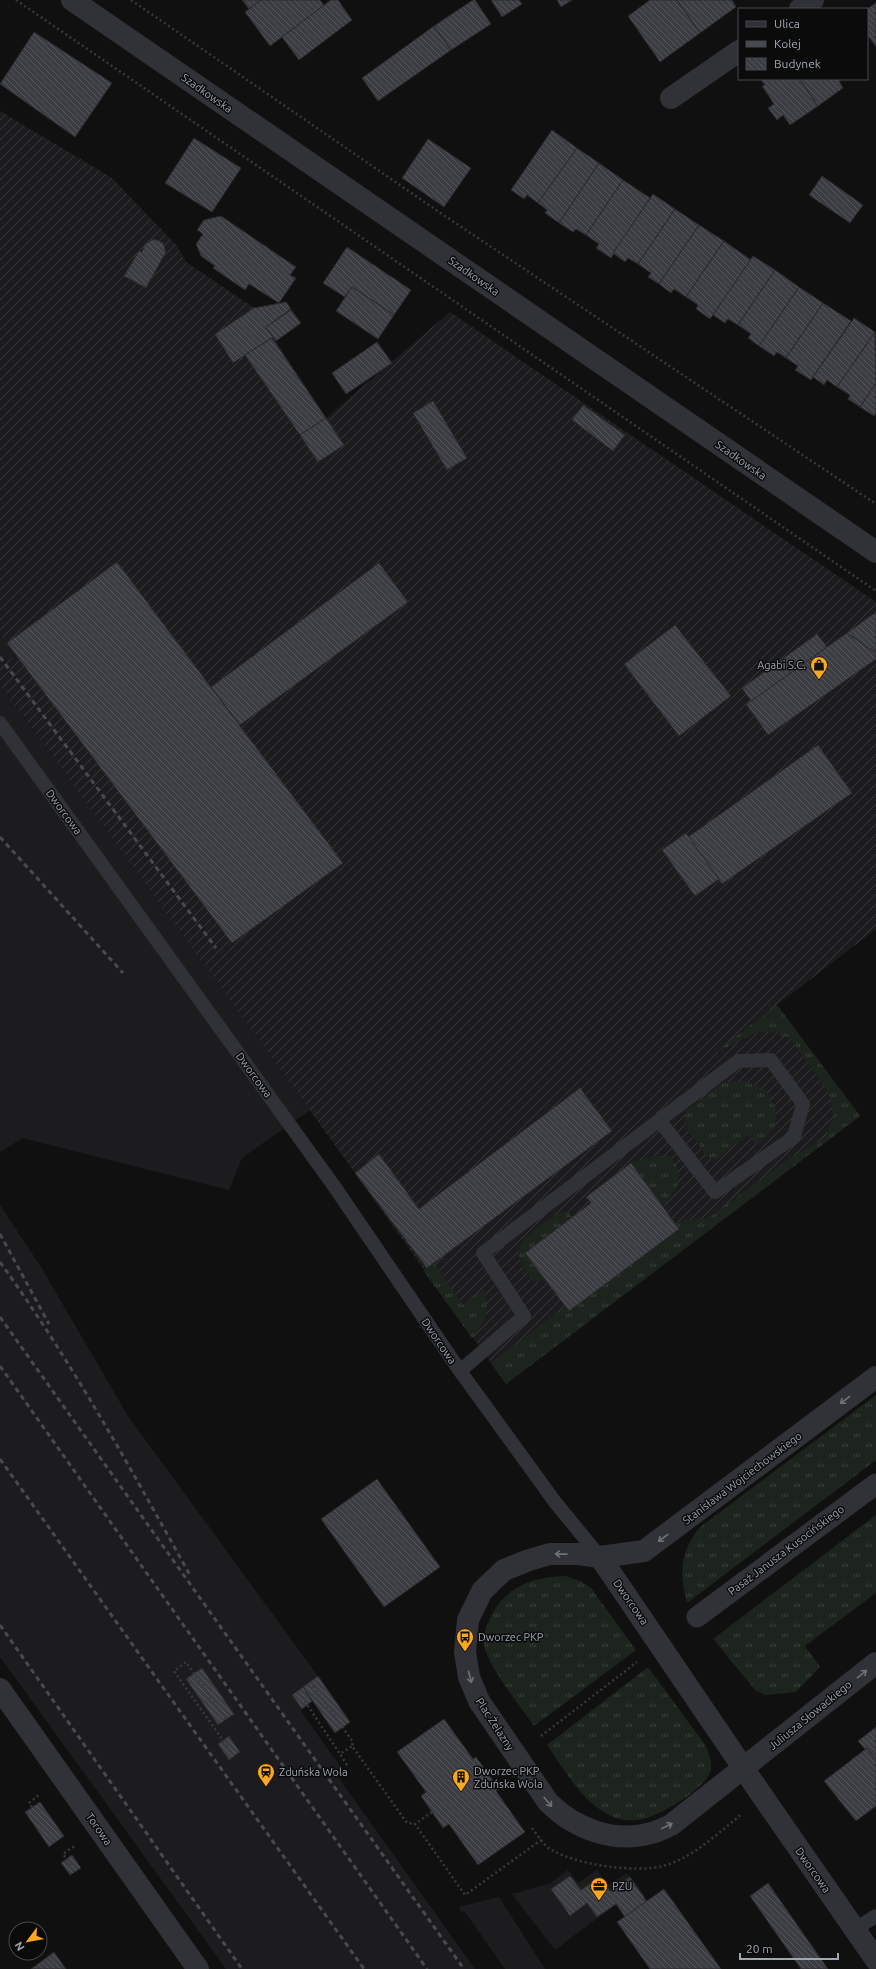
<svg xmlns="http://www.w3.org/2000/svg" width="876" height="1969" viewBox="0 0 876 1969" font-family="Ubuntu,sans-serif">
<defs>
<pattern id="industrial-furrows" width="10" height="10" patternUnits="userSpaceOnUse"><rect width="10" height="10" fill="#1c1c1e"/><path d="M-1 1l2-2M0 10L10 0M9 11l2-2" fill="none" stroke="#3a3a3c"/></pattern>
<pattern id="grass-tufts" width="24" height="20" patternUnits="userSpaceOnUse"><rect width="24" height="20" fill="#1c241d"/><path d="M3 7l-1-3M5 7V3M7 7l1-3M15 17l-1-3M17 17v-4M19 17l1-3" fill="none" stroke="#3a413b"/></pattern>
<pattern id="building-back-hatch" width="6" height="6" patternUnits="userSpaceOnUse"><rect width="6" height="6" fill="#3c3d42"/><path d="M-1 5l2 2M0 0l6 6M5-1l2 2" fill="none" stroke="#55565b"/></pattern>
</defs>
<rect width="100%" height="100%" fill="#101011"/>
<g fill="#1c1c1e">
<path d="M0 634 16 656 0 665Z"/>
<path d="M0 684 205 963 310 1110 242 1158 229 1190 23 1138 0 1152Z"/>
<path d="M0 1205 41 1267 128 1416 318 1676 292 1695 302 1709 300 1710 342 1769 336 1774 475 1969H226L0 1657Z"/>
<path d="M568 1870 578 1883 597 1870 608 1885 627 1873 644 1895 647 1902 616 1904 555 1950 512 1894 549 1884Z"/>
<path d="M499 1897 545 1969H505L464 1911 462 1913 459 1907Z"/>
</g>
<path fill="url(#industrial-furrows)" d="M0 111 112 178 177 246 186 262 254 308 326 418 450 312 876 602V929L777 1005 860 1116 506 1384 271 1056 0 684V665L16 656 0 634Z"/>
<g fill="url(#grass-tufts)">
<path d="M777 1005 860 1116 506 1384 491 1363 565 1307 569 1311 679 1229 675 1222 710 1217 789 1159 825 1138 834 1116 829 1093 791 1039 773 1032 755 1033 712 1055Z"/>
<path d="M744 1081 765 1090 776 1109 774 1127 759 1143 754 1142 748 1135 715 1160 708 1158 685 1125V1117L687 1110 722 1083Z"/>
<path d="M659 1156 670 1157C686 1176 678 1191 662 1205L631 1163 646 1158Z"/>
<path d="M567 1212 573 1217 525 1253 545 1280 538 1281 532 1280C513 1253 513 1246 540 1226 549 1219 555 1213 567 1212Z"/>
<path d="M433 1263 463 1305 483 1290C491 1310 486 1322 472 1338L423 1270Z"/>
<path d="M876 1395V1460L687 1603C679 1572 680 1554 699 1528Z"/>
<path d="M876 1515V1593L805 1646 820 1667 796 1692 766 1695 756 1691 713 1639Z"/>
<path d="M565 1576 580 1581 591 1588 636 1650 534 1726C520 1705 489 1669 484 1645 482 1637 487 1626 490 1619 504 1587 532 1577 565 1576Z"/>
<path d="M648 1667 706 1746C709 1754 712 1761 711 1770 707 1788 661 1815 643 1819 635 1821 624 1821 616 1818 584 1806 566 1772 547 1745Z"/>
</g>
<g fill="url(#building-back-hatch)" stroke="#2a2a2e">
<path d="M242 0H261L249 9Z"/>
<path d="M261 0H320L324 6 270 46 245 12Z"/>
<path d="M331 0H338L352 20 299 60 282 37Z"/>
<path d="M473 0H475L491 24 451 50 434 26Z"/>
<path d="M491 0H519L522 4 502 17Z"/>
<path d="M557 0H572L561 7Z"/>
<path d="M650 0H677L700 33 660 62 628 16Z"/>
<path d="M677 0H732L736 7 700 33Z"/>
<path d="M876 3V47L867 34V9Z"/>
<path d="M434 26 451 50 378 101 362 78Z"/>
<path d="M34 32 112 83 75 137 0 84Z"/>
<path d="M760 79H800L818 106 790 125 783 115 777 120 768 108 774 104 762 86 765 85Z"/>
<path d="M800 79H842L839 81 843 88 818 106Z"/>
<path d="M552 130 577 148 538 203 527 195 524 199 511 190Z"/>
<path d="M194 138 241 168 212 212 165 183Z"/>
<path d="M428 139 471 168 444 207 402 178Z"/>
<path d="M577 148 599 163 559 223 545 213 547 210 538 203Z"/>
<path d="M599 163 623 180 586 235 576 229 573 232 559 223Z"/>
<path d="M822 176 863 205 850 223 809 195Z"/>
<path d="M623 180 650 198 611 258 596 248 599 244 586 235Z"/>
<path d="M653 194 675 209 638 264 628 258 625 262 613 253Z"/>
<path d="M675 209 699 225 659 284 648 277 651 273 638 264Z"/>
<path d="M221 216 296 267 290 275 296 278 279 303 249 284 245 290 213 268 215 266 201 256 196 244 203 234 197 230 204 220Z"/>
<path d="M699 225 724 241 686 297 674 289 671 293 659 284Z"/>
<path d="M154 239 163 243 166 252 146 288 124 276 139 251 142 252 145 244Z"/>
<path d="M724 241 751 260 710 319 696 309 698 305 686 297Z"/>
<path d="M347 247 411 290 394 315 352 287 345 297 323 283Z"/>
<path d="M753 256 775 270 738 325 728 319 725 323 713 315Z"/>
<path d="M775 270 799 287 759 346 748 338 751 334 738 325Z"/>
<path d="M352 287 394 315 378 339 336 311Z"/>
<path d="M799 287 823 303 786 358 777 352 774 356 759 346Z"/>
<path d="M286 302 291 309 266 327 273 337 233 363 215 334 254 308Z"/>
<path d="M823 303 851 321 811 380 795 370 798 366 786 358Z"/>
<path d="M291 310 301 323 276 341 266 327Z"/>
<path d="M854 318 875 332 837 387 827 380 824 385 813 377Z"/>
<path d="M875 332 876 383 860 407 848 399 850 395 837 387Z"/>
<path d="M272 338 326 418 300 435 245 355Z"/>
<path d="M377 342 392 363 346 394 332 373Z"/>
<path d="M876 383V413L874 416 860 407Z"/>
<path d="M433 401 467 458 447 470 413 413Z"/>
<path d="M583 405 625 435 613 451 572 420Z"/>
<path d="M326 418 344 445 318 462 300 435Z"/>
<path d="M117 562 343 863 232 943 7 643Z"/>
<path d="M379 563 408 602 240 725 211 687Z"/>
<path d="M876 612V653L847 633Z"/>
<path d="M675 625 731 696 679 736 624 664Z"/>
<path d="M847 633 876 653V659L768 735 746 704Z"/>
<path d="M817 634 827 647 751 701 742 688Z"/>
<path d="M818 745 852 793 722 884 688 837Z"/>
<path d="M686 833 719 879 695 896 662 850Z"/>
<path d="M580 1088 612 1131 427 1268 355 1173 379 1154 419 1209Z"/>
<path d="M631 1163 679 1229 569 1311 525 1253 591 1203 586 1197Z"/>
<path d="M377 1479 440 1567 384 1607 321 1519Z"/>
<path d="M202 1668 234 1714 218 1725 186 1679Z"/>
<path d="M318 1676 350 1722 335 1733 303 1687Z"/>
<path d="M303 1687 312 1701 302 1709 292 1695Z"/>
<path d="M444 1719 473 1759 476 1757 499 1789 496 1791 525 1832 478 1865 449 1824 443 1828 421 1796 426 1792 397 1752Z"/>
<path d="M876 1727V1760L867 1748 865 1749 858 1741Z"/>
<path d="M229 1736 240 1752 229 1760 218 1744Z"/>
<path d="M867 1748 876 1760V1806L856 1821 824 1781Z"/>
<path d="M40 1802 64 1836 49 1847 25 1812Z"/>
<path d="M72 1855 81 1868 70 1875 61 1863Z"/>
<path d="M570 1876 581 1890 600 1877 610 1891 630 1877 647 1902 625 1917 616 1904 597 1917 587 1903 570 1916 551 1889Z"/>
<path d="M768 1883 828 1969H801L750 1896Z"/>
<path d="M664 1889 721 1969H650L617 1922Z"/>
<path d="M54 1952 66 1969H31L46 1958Z"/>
</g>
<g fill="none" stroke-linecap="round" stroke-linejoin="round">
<g stroke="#37393e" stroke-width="2.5" stroke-dasharray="2 3" stroke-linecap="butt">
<path d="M16 0 876 591"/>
<path d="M131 0 439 212 876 504"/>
<path d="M310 1682 353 1742 352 1746 407 1823 415 1824"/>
<path d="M302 1697 340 1754"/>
<path d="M226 1719 186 1662 174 1671 229 1749"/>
<path d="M541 1736 637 1662"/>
<path d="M347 1765 340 1754 352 1746"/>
<path d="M32 1807 29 1803 40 1794"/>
<path d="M432 1812 415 1824 465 1895 541 1840"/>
<path d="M532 1828C538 1836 543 1845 552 1850 577 1865 635 1873 663 1866 693 1858 718 1833 742 1814"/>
<path d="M71 1865 63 1854 76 1845"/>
</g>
<g stroke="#313237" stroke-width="14">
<path d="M0 723 334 1186 460 1371 555 1502 600 1557"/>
<path d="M460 1371 524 1316 483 1253 738 1061 771 1060 803 1104 794 1137 715 1192 659 1120"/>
<path d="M855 1929 876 1916"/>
</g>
<path stroke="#313237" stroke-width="21" d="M697 1617 876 1484"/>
<g stroke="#313237" stroke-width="22">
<path d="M800 9 813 0"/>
<path d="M671 98 739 51"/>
<path d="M876 1377 644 1551 600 1557 578 1554H550L529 1560 504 1570 482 1591 468 1620 465 1652 469 1677 479 1701 548 1802C574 1828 613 1844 651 1833 657 1832 664 1828 671 1825L876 1663"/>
<path d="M600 1557 763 1797 876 1960"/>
<path d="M0 1689 198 1969"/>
</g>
<path stroke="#313237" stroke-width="22" d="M72 0 876 552"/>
<g stroke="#484a50" stroke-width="3" stroke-dasharray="5 4" stroke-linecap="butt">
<path d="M0 657 216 948"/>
<path d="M0 837 123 973"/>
<path d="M0 1234 49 1324"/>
<path d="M0 1262C72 1362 131 1469 191 1577"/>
<path d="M0 1317 464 1969"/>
<path d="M0 1366 427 1969"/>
<path d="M0 1459 364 1969"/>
<path d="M0 1625 242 1969"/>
</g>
</g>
<defs><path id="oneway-shaft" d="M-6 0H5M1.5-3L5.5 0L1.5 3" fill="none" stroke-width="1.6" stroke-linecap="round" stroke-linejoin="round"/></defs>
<g stroke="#6e727b">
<use href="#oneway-shaft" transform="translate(845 1400) rotate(143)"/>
<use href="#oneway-shaft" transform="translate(663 1538) rotate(143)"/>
<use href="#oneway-shaft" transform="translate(561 1554) rotate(-179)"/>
<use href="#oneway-shaft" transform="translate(862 1674) rotate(-39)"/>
<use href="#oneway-shaft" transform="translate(470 1677) rotate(75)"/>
<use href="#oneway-shaft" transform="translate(548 1802) rotate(50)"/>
<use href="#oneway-shaft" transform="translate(667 1826) rotate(-26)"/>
</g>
<defs>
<g id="shop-pin" transform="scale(0.9)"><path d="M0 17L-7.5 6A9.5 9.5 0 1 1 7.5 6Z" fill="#fba71f" stroke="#0b0b0c"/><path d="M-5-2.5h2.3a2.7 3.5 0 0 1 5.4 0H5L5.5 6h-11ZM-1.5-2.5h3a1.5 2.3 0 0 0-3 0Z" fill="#111"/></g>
<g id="bus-pin" transform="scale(0.9)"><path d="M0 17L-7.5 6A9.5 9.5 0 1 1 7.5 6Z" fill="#fba71f" stroke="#0b0b0c"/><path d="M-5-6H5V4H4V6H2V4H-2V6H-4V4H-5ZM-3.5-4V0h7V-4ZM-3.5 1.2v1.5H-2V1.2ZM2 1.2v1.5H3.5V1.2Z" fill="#111"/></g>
<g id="station-pin" transform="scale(0.9)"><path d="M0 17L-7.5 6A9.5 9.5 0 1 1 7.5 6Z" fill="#fba71f" stroke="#0b0b0c"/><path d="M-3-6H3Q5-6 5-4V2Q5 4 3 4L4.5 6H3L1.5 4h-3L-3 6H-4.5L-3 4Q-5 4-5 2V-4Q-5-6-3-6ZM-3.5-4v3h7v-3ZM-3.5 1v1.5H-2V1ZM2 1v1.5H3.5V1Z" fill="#111"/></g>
<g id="building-pin" transform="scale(0.9)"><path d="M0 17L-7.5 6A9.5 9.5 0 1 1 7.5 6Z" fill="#fba71f" stroke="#0b0b0c"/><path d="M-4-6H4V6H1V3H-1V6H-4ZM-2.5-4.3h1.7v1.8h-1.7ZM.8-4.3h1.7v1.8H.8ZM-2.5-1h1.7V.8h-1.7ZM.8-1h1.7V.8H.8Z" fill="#111"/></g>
<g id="office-pin" transform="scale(0.9)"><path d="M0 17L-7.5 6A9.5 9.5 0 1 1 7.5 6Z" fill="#fba71f" stroke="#0b0b0c"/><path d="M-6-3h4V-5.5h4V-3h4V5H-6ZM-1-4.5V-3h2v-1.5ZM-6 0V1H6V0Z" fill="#111"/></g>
</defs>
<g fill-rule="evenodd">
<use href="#shop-pin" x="819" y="665"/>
<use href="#bus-pin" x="465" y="1637"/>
<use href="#station-pin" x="266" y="1772"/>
<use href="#building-pin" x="461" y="1777"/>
<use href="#office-pin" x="599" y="1886"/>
</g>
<g text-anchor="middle" stroke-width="3" stroke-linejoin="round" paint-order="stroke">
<g font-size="11" fill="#a0a7b3" stroke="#0b0b0c">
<text transform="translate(207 93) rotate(35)" y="4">Szadkowska</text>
<text transform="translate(474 276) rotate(35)" y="4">Szadkowska</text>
<text transform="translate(741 460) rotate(35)" y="4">Szadkowska</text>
<text transform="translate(64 812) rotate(54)" y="4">Dworcowa</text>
<text transform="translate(254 1075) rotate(54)" y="4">Dworcowa</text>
<text transform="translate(439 1341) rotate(56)" y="4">Dworcowa</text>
<text transform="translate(742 1478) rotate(-37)" y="4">Stanisława Wojciechowskiego</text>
<text transform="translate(786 1550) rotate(-37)" y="4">Pasaż Janusza Kusocińskiego</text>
<text transform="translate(631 1602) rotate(55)" y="4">Dworcowa</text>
<text transform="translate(810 1715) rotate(-39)" y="4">Juliusza Słowackiego</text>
<text transform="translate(495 1724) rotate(57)" y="4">Plac Żelazny</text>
<text transform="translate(99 1829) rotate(55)" y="4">Torowa</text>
<text transform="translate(813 1870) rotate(55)" y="4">Dworcowa</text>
</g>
<g font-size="11" fill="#a0a7b3" stroke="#0b0b0c" text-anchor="start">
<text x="806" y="669" text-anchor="end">Agabi S.C.</text>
<text x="478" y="1641">Dworzec PKP</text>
<text x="474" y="1775">Dworzec PKP<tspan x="474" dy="13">Zduńska Wola</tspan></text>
<text x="279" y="1776">Zduńska Wola</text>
<text x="612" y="1890">PZU</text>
</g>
</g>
<rect x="738" y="8" width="130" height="72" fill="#0b0b0c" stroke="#47494f"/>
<rect x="746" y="21" width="20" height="6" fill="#313237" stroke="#47494f"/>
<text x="774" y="28" font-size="12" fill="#a0a7b3">Ulica</text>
<rect x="746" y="41" width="20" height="6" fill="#484a50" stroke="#47494f"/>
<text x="774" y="48" font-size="12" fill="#a0a7b3">Kolej</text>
<rect x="746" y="58" width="20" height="12" fill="url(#building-back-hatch)" stroke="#47494f"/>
<text x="774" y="68" font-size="12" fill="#a0a7b3">Budynek</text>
<g transform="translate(28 1941) rotate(238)"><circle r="19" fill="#0b0b0c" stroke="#47494f"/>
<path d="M0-3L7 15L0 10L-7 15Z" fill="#fba71f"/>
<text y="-6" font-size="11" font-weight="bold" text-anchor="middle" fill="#a0a7b3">N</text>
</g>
<path d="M740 1953v6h98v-6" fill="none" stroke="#a0a7b3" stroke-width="2"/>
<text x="746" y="1953" font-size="12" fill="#a0a7b3" stroke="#0b0b0c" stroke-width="3" paint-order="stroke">20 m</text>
</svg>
